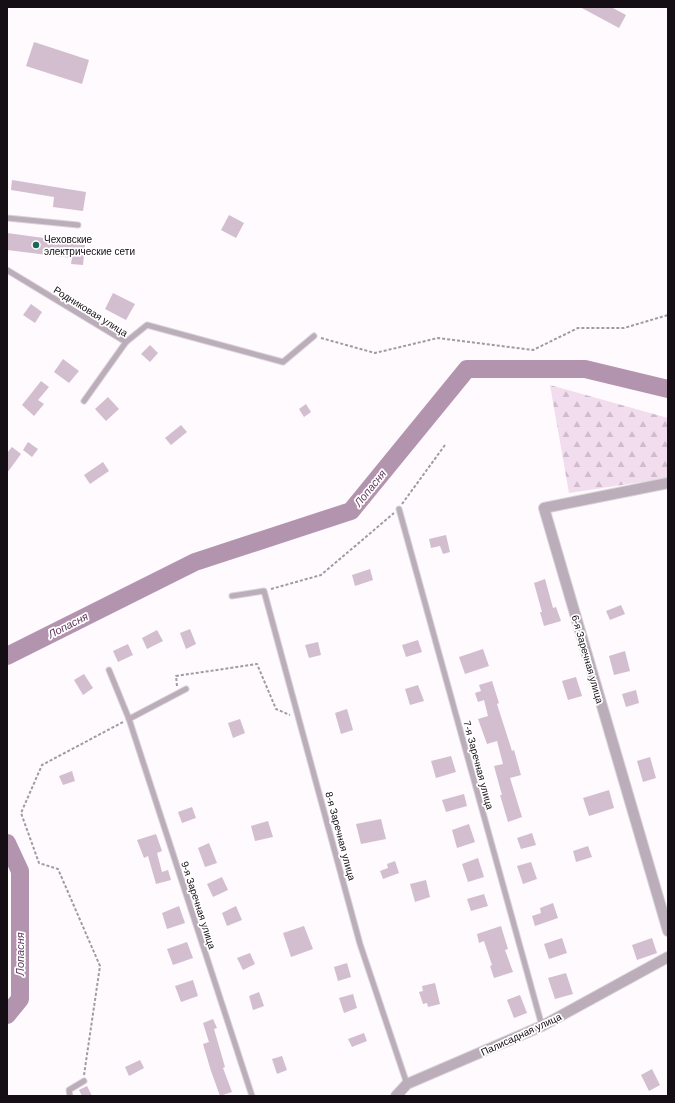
<svg xmlns="http://www.w3.org/2000/svg" width="675" height="1103" viewBox="0 0 675 1103" font-family="Helvetica,sans-serif">
<defs>
<pattern id="forest-firs" width="22" height="20" patternUnits="userSpaceOnUse"><rect width="22" height="20" fill="#f2ddef"/><path d="M5 1l3.5 6h-7zM16 11l3.5 6h-7z" fill="#cfbccc"/></pattern>
</defs>
<rect width="100%" height="100%" fill="#fefafe"/>
<path fill="url(#forest-firs)" d="M550 385 668 418V478L569 493Z"/>
<g fill="none" stroke-linecap="round" stroke-linejoin="round">
<g stroke="#b394af" stroke-width="18">
<path d="M7 656 195 562 351 511 467 369H585L668 389"/>
<path d="M7 843 20 871V999L7 1015"/>
</g>
</g>
<g fill="#d2becf">
<path d="M580 7H611L626 15 619 28Z"/>
<path d="M34 42 89 60 82 84 26 66Z"/>
<path d="M12 180 86 192 83 211 53 207 54 197 11 190Z"/>
<path d="M229 215 244 223 236 238 221 230Z"/>
<path d="M7 233 66 241V243L85 245 83 265 71 264 72 258 7 250Z"/>
<path d="M113 293 135 304 126 320 105 309Z"/>
<path d="M31 304 42 312 35 323 23 315Z"/>
<path d="M150 345 158 353 150 362 141 354Z"/>
<path d="M63 359 79 371 69 383 54 372Z"/>
<path d="M41 381 49 387 38 400 44 404 34 416 22 405Z"/>
<path d="M108 397 119 409 106 421 95 409Z"/>
<path d="M306 404 311 412 304 417 299 409Z"/>
<path d="M181 425 187 432 171 445 165 438Z"/>
<path d="M28 442 38 449 32 457 23 450Z"/>
<path d="M12 447 21 454 7 473V453Z"/>
<path d="M103 462 109 471 90 484 84 475Z"/>
<path d="M446 535 450 552 443 554 440 546 431 548 429 539Z"/>
<path d="M370 569 373 580 355 586 352 575Z"/>
<path d="M545 579 553 608 556 607 561 621 544 626 540 612H542L534 583Z"/>
<path d="M621 605 625 614 610 620 606 611Z"/>
<path d="M190 629 196 644 186 649 180 633Z"/>
<path d="M157 630 163 641 147 649 142 638Z"/>
<path d="M418 640 422 652 406 657 402 645Z"/>
<path d="M318 642 321 655 309 658 305 645Z"/>
<path d="M128 644 133 655 118 662 113 651Z"/>
<path d="M483 649 489 666 465 674 459 657Z"/>
<path d="M625 651 630 671 614 675 609 656Z"/>
<path d="M84 674 93 688 83 695 74 680Z"/>
<path d="M576 677 582 696 568 700 562 681Z"/>
<path d="M492 681 499 703 497 704 512 751 514 750 521 775 510 778 522 817 508 822 500 795H502L494 766 503 764 497 741 487 744 478 719 488 716 484 700 478 702 475 693 481 691 479 685Z"/>
<path d="M418 685 424 701 410 705 405 689Z"/>
<path d="M636 690 639 703 626 707 622 694Z"/>
<path d="M347 709 353 730 341 734 335 713Z"/>
<path d="M240 719 245 733 233 738 228 723Z"/>
<path d="M451 756 456 772 436 778 431 761Z"/>
<path d="M650 757 656 778 643 782 637 761Z"/>
<path d="M72 771 75 781 63 785 59 776Z"/>
<path d="M609 790 614 808 589 816 583 798Z"/>
<path d="M464 794 467 806 446 812 442 800Z"/>
<path d="M192 807 196 818 182 823 178 812Z"/>
<path d="M381 819 386 839 361 844 356 824Z"/>
<path d="M268 821 273 837 255 841 251 826Z"/>
<path d="M469 824 475 842 457 848 452 830Z"/>
<path d="M532 833 536 845 521 849 517 838Z"/>
<path d="M156 834 162 851 157 853 162 872 168 870 171 880 156 884 148 856 144 858 137 840Z"/>
<path d="M209 843 217 863 205 867 198 848Z"/>
<path d="M588 846 592 857 576 862 573 851Z"/>
<path d="M478 858 484 877 468 882 462 864Z"/>
<path d="M395 861 399 873 383 879 380 871 388 868 387 864Z"/>
<path d="M531 862 537 879 523 884 517 866Z"/>
<path d="M222 877 228 890 213 897 207 884Z"/>
<path d="M426 880 430 897 415 902 410 884Z"/>
<path d="M484 894 488 906 471 911 467 899Z"/>
<path d="M553 903 558 918 535 926 532 916 541 913 540 908Z"/>
<path d="M179 906 185 923 167 929 162 913Z"/>
<path d="M236 906 242 920 227 926 222 913Z"/>
<path d="M304 926 313 949 291 957 283 933Z"/>
<path d="M501 926 508 949 505 950 513 972 494 978 490 966 492 965 484 941 479 943 477 934Z"/>
<path d="M562 938 567 953 549 959 544 944Z"/>
<path d="M652 938 657 953 637 960 632 945Z"/>
<path d="M187 942 193 958 173 965 167 949Z"/>
<path d="M250 953 255 964 243 970 237 958Z"/>
<path d="M347 963 351 977 338 981 334 967Z"/>
<path d="M566 973 573 994 555 999 548 978Z"/>
<path d="M193 980 198 996 181 1002 175 986Z"/>
<path d="M435 983 440 1004 428 1007 427 1003 423 1004 419 992 423 991 422 986Z"/>
<path d="M259 992 264 1006 253 1010 249 996Z"/>
<path d="M353 994 357 1008 344 1013 339 998Z"/>
<path d="M520 995 527 1013 514 1018 507 1000Z"/>
<path d="M213 1019 217 1028 214 1029 225 1067 223 1068 232 1092 220 1096 211 1071 203 1044 209 1042 203 1023Z"/>
<path d="M364 1033 367 1041 352 1047 348 1039Z"/>
<path d="M282 1056 287 1070 277 1074 272 1059Z"/>
<path d="M140 1060 144 1068 129 1076 125 1067Z"/>
<path d="M652 1069 660 1085 649 1091 641 1075Z"/>
<path d="M87 1086 92 1096H82L79 1090Z"/>
</g>
<g fill="none" stroke-linecap="round" stroke-linejoin="round">
<g stroke="#d9d4d9" stroke-width="7">
<g id="lane">
<path d="M7 218 78 225"/>
<path d="M7 270 126 342 84 401"/>
<path d="M126 342 147 325 283 362 314 336"/>
<path d="M399 509 542 1026"/>
<path d="M232 596 264 591 360 944 407 1084"/>
<path d="M109 670 129 719 252 1096"/>
<path d="M129 719 186 689"/>
<path d="M70 1096 69 1090 84 1081"/>
</g>
</g>
<g stroke="#d9d4d9" stroke-width="12">
<g id="street">
<path d="M668 483 544 508 668 931"/>
<path d="M396 1096 407 1084 542 1026 668 957"/>
</g>
</g>
<g stroke="#a09ba0" stroke-width="2" stroke-dasharray="3 2" stroke-linecap="butt">
<path d="M321 338 375 353 438 338 533 350 578 328H624L668 315"/>
<path d="M402 504 445 445"/>
<path d="M271 589 321 575 394 513"/>
<path d="M177 686 176 676 257 664 276 709 290 715"/>
<path d="M84 1075 100 966 58 869 39 863 21 813 42 765 123 722"/>
</g>
<use href="#lane" stroke="#bbadb9" stroke-width="5"/>
<use href="#street" stroke="#bbadb9" stroke-width="10"/>
</g>
<circle fill="#1e665a" stroke="#fff" stroke-width="1.5" cx="36" cy="245" r="4"/>
<g text-anchor="middle" stroke-width="3.5" stroke-linejoin="round" paint-order="stroke">
<g font-size="10" fill="#150e14" stroke="#fff" text-anchor="start">
<text x="44" y="243">Чеховские<tspan x="44" dy="12">электрические сети</tspan></text>
</g>
<g font-size="10" fill="#150e14" stroke="#fff">
<text transform="translate(91 311) rotate(32)" y="4">Родниковая улица</text>
<text transform="translate(588 659) rotate(74)" y="4">6-я Заречная улица</text>
<text transform="translate(479 765) rotate(75)" y="4">7-я Заречная улица</text>
<text transform="translate(341 836) rotate(75)" y="4">8-я Заречная улица</text>
<text transform="translate(199 905) rotate(72)" y="4">9-я Заречная улица</text>
<text transform="translate(521 1034) rotate(-25)" y="4">Палисадная улица</text>
</g>
<g font-size="11" font-style="italic" fill="#62375e" stroke="#fff">
<text transform="translate(370 488) rotate(-51)" y="4">Лопасня</text>
<text transform="translate(68 625) rotate(-27)" y="4">Лопасня</text>
<text transform="translate(20 954) rotate(-90)" y="4">Лопасня</text>
</g>
</g>
<rect width="675" height="1103" fill="none" stroke="#150e14" stroke-width="16"/>
</svg>
